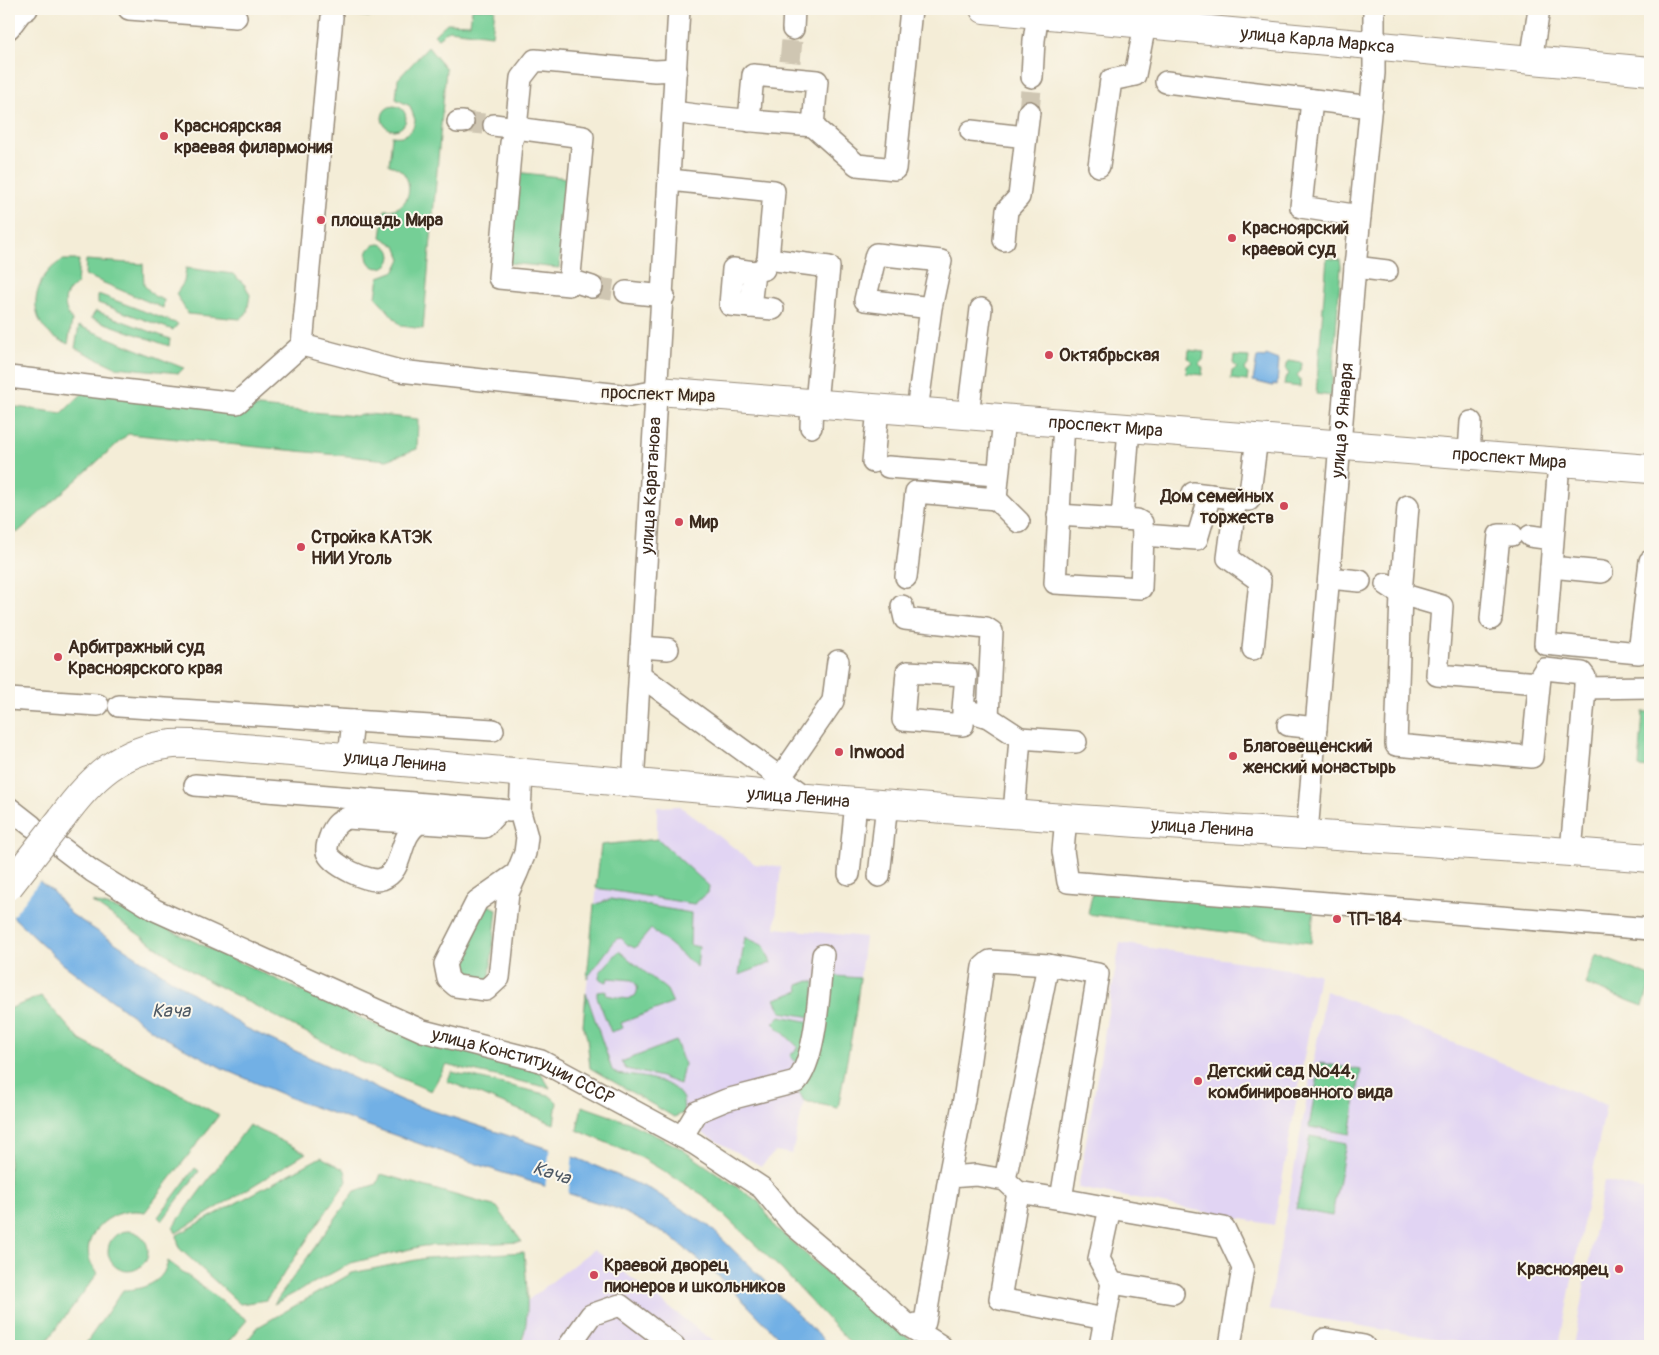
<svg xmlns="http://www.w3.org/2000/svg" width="1659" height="1355" viewBox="0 0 1659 1355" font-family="Pangolin,sans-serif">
<rect width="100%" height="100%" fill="#fbf7ec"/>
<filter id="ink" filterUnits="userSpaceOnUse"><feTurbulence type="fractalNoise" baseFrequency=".02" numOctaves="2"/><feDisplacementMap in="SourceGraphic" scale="10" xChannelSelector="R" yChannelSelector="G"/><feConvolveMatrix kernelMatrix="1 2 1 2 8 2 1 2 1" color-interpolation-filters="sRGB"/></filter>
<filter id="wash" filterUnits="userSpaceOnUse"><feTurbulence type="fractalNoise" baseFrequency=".0096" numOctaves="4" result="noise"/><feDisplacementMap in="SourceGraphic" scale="20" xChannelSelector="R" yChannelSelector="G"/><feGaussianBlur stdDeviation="1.12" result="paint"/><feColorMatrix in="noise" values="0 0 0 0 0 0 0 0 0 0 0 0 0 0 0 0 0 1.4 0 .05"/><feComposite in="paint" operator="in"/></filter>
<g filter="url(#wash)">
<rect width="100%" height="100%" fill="#f4edd7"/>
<g fill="#e1d4f3">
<path d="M680 806 755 864 781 867 775 928 865 937 855 1017 838 1108 804 1102 792 1154 776 1151 761 1166 702 1133 703 1124 684 1113 674 1117 590 1068 587 1038 583 1025 601 845 657 839V807Z"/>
<path d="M1120 943 1319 974 1274 1225 1078 1188Z"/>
<path d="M1326 991 1606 1105 1559 1346H1480L1269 1310Z"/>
<path d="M1604 1181 1650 1191V1346H1573Z"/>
<path d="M594 1249 719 1346H519L524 1339 527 1301Z"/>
</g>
<g fill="#74cf96" stroke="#587c5a">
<path d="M342 9H393L370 17 341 13Z"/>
<path d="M472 9H495L492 35 449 30 438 38 434 35 447 23 470 24Z"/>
<path d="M428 47 446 69 423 329 401 326 376 297 379 277 395 271 401 259 396 246 381 237 385 210C415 212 417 170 389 165L392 136C405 138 413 133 415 120L410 106 396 99 398 79Z"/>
<circle cx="394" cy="118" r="12"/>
<path d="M515 172 568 178 559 268 508 263Z"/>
<circle cx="379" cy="256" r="12"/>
<path d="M1327 258 1340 260 1341 266 1331 396 1316 394Z"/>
<path d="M63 260H79L77 284C61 294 63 307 72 321L68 344C60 340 51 336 45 329 26 306 39 272 63 260Z"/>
<path d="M86 260 143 264 144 285 154 296 164 300 163 308 85 275Z"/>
<path d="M186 268 233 274 245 285 250 295 247 313 240 319 188 314 176 294 184 282Z"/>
<path d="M98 294 178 324 173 330 98 303Z"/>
<path d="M96 311 170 339 169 346 91 318Z"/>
<path d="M79 326 181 367 184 368 179 373 115 367 75 348Z"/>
<path d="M1189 350 1204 352 1203 360 1199 364 1203 368 1202 375 1186 373 1187 366 1192 362 1188 358Z"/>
<path d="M1234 356 1249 357 1248 365 1244 370 1248 374 1247 381 1231 379 1232 371 1237 368 1233 363Z"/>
<path d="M1288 361 1302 363 1301 371 1297 375 1300 379V387L1284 385 1285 378 1289 374 1286 370Z"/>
<path d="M85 391 356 416 369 414 418 419 417 449 387 460 128 434 17 533 9 523V406L62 413Z"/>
<path d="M1643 712H1650V768L1639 767Z"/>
<path d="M658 839 709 886 708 893 694 904 596 888 601 845Z"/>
<path d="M1093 890 1314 906 1311 943 1088 914Z"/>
<path d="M611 899 691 913 690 945 699 947 697 967 651 929 635 948 628 945 621 938 616 939 587 978 594 905Z"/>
<path d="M92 902 133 913 378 1026 432 1042 524 1065 541 1073 550 1088 446 1065 431 1091 364 1063 197 975Z"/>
<path d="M488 905 497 909 490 976 487 981 460 980 455 970 483 908Z"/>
<path d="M745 937 764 946 771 963 739 975Z"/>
<path d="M619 951 667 990 673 1003 621 1023 623 1028 611 1032 597 997V992L606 991V995L627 999 635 996C639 990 638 985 632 980L608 978 607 982 599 979 600 972Z"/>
<path d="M1596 955 1650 976V985L1643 1006 1585 984Z"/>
<path d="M823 975 860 978 855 1017 838 1108 804 1101 798 1090Z"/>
<path d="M809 981 815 982 812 1017 781 1012 775 999 799 991 798 985Z"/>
<path d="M586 993 612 1070 617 1074C638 1077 672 1077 683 1099L684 1113 674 1117 590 1068 587 1038 583 1025Z"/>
<path d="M41 996 80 1040 219 1115 145 1212C108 1204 70 1244 98 1273L43 1346H9V1009Z"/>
<path d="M780 1016 811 1022 805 1060 778 1084 797 1063 790 1056 798 1047 773 1023Z"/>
<path d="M676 1041 684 1064 680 1084 661 1077 626 1069 621 1062Z"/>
<path d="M1320 1063 1361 1070 1350 1134 1309 1127Z"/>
<path d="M452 1072 549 1095 557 1102 554 1124 447 1081Z"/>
<path d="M582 1106 628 1122 677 1146 759 1202 775 1227 876 1316 921 1346H853L782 1270 703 1195 642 1158 577 1130Z"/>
<path d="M249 1125 306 1153 176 1233 173 1227Z"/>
<path d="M1310 1136 1346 1143 1332 1216 1296 1209Z"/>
<path d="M321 1157 345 1170 347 1181 266 1300 240 1304 179 1248 177 1235Z"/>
<path d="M195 1168 199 1171 162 1221 158 1217Z"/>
<path d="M381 1174 497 1207 522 1242 423 1246 351 1263 274 1304 355 1191 377 1184Z"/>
<circle cx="128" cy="1251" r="20"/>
<path d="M524 1252C526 1276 532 1326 519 1346H243L258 1327 352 1273 426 1258Z"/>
<path d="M168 1261 247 1320 225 1346H84L123 1290C142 1290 164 1283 168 1261Z"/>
</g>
<g fill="#72b0e5" stroke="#566d82">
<path d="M1266 355 1279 360 1277 385 1273 384V386L1253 381 1257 357 1265 358Z"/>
<path d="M9 857 53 892 71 914 246 1028 403 1101 579 1159 652 1190 710 1227 830 1346H787L723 1280 671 1237 618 1209 500 1172 300 1102 224 1069 156 1033 63 964 9 913Z"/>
</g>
<g fill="#f4edd7">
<path d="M10 855 41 879 11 919 9 917Z"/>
<path d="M550 1147 573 1155 568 1196 545 1189Z"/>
</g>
</g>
<g filter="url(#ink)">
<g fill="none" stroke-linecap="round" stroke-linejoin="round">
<g stroke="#cfc6b2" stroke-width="21" stroke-dasharray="21 11" stroke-linecap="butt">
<path d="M790 62 793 29"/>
<path d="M1029 112 1032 77"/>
<path d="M463 122 494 125"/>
<path d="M592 287 626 292"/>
</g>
<g stroke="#988c7a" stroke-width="24">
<g id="minor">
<path d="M129 9 236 17"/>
<path d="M9 28 21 12 27 9"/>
<path d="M793 29 794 9"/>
<path d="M1531 61 1539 9"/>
<path d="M1032 77 1034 40 1038 14"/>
<path d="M1166 82 1371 107"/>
<path d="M1312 100 1301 207 1360 216"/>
<path d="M674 112C720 119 767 122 813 126L817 81 753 75 749 121"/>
<path d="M458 122H463"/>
<path d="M494 125 583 137 569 285 499 278 511 143 516 128 521 78 535 60 655 71 676 70"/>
<path d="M813 126 857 165 895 169 911 9"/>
<path d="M971 131 1026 137 1019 197 1007 210 1004 240"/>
<path d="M1026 137 1029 112"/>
<path d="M1099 166 1111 80 1135 75 1145 25"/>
<path d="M670 180 774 191 768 259 764 269 754 272 733 269 730 305 773 309"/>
<path d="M768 259 829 267 816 403"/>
<path d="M1355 267 1387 271"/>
<path d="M570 280 592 287"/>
<path d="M626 292 664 296"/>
<path d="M750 307 754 272"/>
<path d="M302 345 332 17"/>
<path d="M9 377 237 403 302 345 400 371 630 396 658 391"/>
<path d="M917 411 931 308 941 261 876 254 865 300 931 308"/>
<path d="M968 415 981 309"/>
<path d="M1004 418 996 499 1019 522"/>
<path d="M1064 423 1055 583 1141 588 1143 535"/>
<path d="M811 427 812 403"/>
<path d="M1469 453 1471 422"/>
<path d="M873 462 878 408"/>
<path d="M1559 462 1551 567 1602 572"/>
<path d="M888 467 997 475"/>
<path d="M1193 493 1249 500 1257 438"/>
<path d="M1236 498 1228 558 1260 581 1253 649"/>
<path d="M1408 506 1401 594 1396 745 1532 757 1540 677 1545 669 1582 673 1585 677V688L1571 852"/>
<path d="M1058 515 1137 520 1142 523 1143 535 1197 539 1210 495"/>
<path d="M1122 519 1129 428"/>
<path d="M1530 536 1552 539"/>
<path d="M1551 567 1545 644 1639 653 1650 561"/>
<path d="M906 577 916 492 996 499"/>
<path d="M1329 578 1360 581"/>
<path d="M1386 584 1401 594 1442 606 1437 675 1539 683"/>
<path d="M902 606 905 619 986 628 992 632 988 717"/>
<path d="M1491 619 1499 535H1512"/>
<path d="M641 647 668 649"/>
<path d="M640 675 808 798"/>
<path d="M1585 688 1650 687"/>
<path d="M9 699 98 705"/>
<path d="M119 706 493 730"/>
<path d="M963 709 966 675 907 672 903 720 963 725V709L988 717 1020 738 1014 814"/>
<path d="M1288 725 1316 728"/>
<path d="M1020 738 1076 742"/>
<path d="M349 757 353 721"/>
<path d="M780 778 833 701 838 661"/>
<path id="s1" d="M633 784 679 9"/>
<path d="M195 785 510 811"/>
<path d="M9 808 32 826"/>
<path d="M1066 817 1063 851 1068 882 1650 929"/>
<path d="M421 822C396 835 406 871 382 879 370 884 331 865 327 852 326 845 329 840 331 834 335 825 338 822 347 818L484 827 500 810"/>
<path id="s2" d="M1307 833 1355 267 1374 73V9"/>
<path id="s3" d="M63 849 92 871 155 910 423 1031 541 1061 695 1144 762 1188 792 1224 864 1285 909 1326 941 1346"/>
<path d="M517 873 508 893 499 978 486 990 456 986 448 979 445 964 477 901 517 873 525 853 527 837 520 812 522 772"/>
<path d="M849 874 856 802"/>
<path d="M879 876 887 804"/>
<path d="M682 1137 697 1112 726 1100 796 1082C817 1059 819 987 823 955"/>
<path d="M949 1177 965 1094 983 967 990 961 1048 965 1098 974 1061 1199 1110 1208"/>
<path d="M1005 1180 1048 965"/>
<path d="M1061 1199 1018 1192 1000 1299 1105 1319"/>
<path d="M1112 1283 1173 1293"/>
<path d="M909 1326 925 1322 949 1177 976 1175 1005 1180 1018 1192"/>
<path d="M569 1346 591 1315 620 1305 674 1346"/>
<path d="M1100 1346 1112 1283 1099 1259 1110 1208 1224 1228 1243 1268 1230 1346"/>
<path d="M1324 1346 1325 1339 1364 1346"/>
</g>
</g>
<g stroke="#988c7a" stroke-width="30">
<g id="major">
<path id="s4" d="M984 9 1650 71"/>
<path id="s5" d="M658 391 1650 469"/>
<path id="s6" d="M62 818C91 778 121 749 173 744 188 743 204 745 219 746 483 768 746 795 1010 814 1223 830 1437 841 1650 858"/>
</g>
</g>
<use href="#minor" stroke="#fff" stroke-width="21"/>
<use href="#major" stroke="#fff" stroke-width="28"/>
<g stroke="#988c7a" stroke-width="30" stroke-linecap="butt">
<path id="major-bridge" d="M9 886 62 818"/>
</g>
<use href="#major-bridge" stroke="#fff" stroke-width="28"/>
</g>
</g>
<g fill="#d1495b" stroke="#fbf7ec" stroke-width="2">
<circle cx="164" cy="136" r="5"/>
<circle cx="321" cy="220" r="5"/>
<circle cx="1232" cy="238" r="5"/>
<circle cx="1049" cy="355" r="5"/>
<circle cx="1284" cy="506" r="5"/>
<circle cx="679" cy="522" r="5"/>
<circle cx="301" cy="547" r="5"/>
<circle cx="58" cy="657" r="5"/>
<circle cx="839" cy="752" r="5"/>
<circle cx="1233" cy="756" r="5"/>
<circle cx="1337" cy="919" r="5"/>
<circle cx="1198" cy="1081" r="5"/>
<circle cx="1619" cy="1269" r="5"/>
<circle cx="594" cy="1275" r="5"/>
</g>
<g text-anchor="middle" stroke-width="4" stroke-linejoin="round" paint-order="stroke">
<g font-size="18" fill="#3b2a1e" stroke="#fbf7ec">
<text dy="6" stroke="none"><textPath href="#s4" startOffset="335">улица Карла Маркса</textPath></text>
<text transform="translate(658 394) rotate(2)" y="6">проспект Мира</text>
<text dy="6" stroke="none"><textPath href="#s2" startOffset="414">улица 9 Января</textPath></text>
<text dy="6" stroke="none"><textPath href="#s5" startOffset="449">проспект Мира</textPath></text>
<text dy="6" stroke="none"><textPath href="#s5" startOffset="854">проспект Мира</textPath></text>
<text dy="6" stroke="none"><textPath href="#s1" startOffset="299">улица Каратанова</textPath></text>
<text dy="6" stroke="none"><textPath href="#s6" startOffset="361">улица Ленина</textPath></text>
<text dy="6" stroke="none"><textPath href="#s6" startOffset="766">улица Ленина</textPath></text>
<text dy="6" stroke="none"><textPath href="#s6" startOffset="1171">улица Ленина</textPath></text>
<text dy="6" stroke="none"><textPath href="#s3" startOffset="511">улица Конституции СССР</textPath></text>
</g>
<g font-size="18" font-weight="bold" fill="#3b2a1e" stroke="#fbf7ec" text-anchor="start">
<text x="174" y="132">Красноярская<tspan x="174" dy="21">краевая филармония</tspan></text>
<text x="331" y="226">площадь Мира</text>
<text x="1242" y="234">Красноярский<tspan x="1242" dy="21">краевой суд</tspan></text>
<text x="1059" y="361">Октябрьская</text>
<text x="1274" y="502" text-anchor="end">Дом семейных<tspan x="1274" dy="21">торжеств</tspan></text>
<text x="689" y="528">Мир</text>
<text x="311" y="543">Стройка КАТЭК<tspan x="311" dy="21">НИИ Уголь</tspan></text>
<text x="68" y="653">Арбитражный суд<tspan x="68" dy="21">Красноярского края</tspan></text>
<text x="1243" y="752">Благовещенский<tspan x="1243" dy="21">женский монастырь</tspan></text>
<text x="849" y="758">Inwood</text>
<text x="1347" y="925">ТП-184</text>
<text x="1208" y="1077">Детский сад №44,<tspan x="1208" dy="21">комбинированного вида</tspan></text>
<text x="604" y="1271">Краевой дворец<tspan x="604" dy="21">пионеров и школьников</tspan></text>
<text x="1609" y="1275" text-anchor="end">Красноярец</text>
</g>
<g font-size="19" font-style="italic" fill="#4e5964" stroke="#fbf7ec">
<text x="171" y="1017">Кача</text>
<text transform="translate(552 1172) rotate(18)" y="7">Кача</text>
</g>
</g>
<rect width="1659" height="1355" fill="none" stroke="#fbf7ec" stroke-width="30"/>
</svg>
